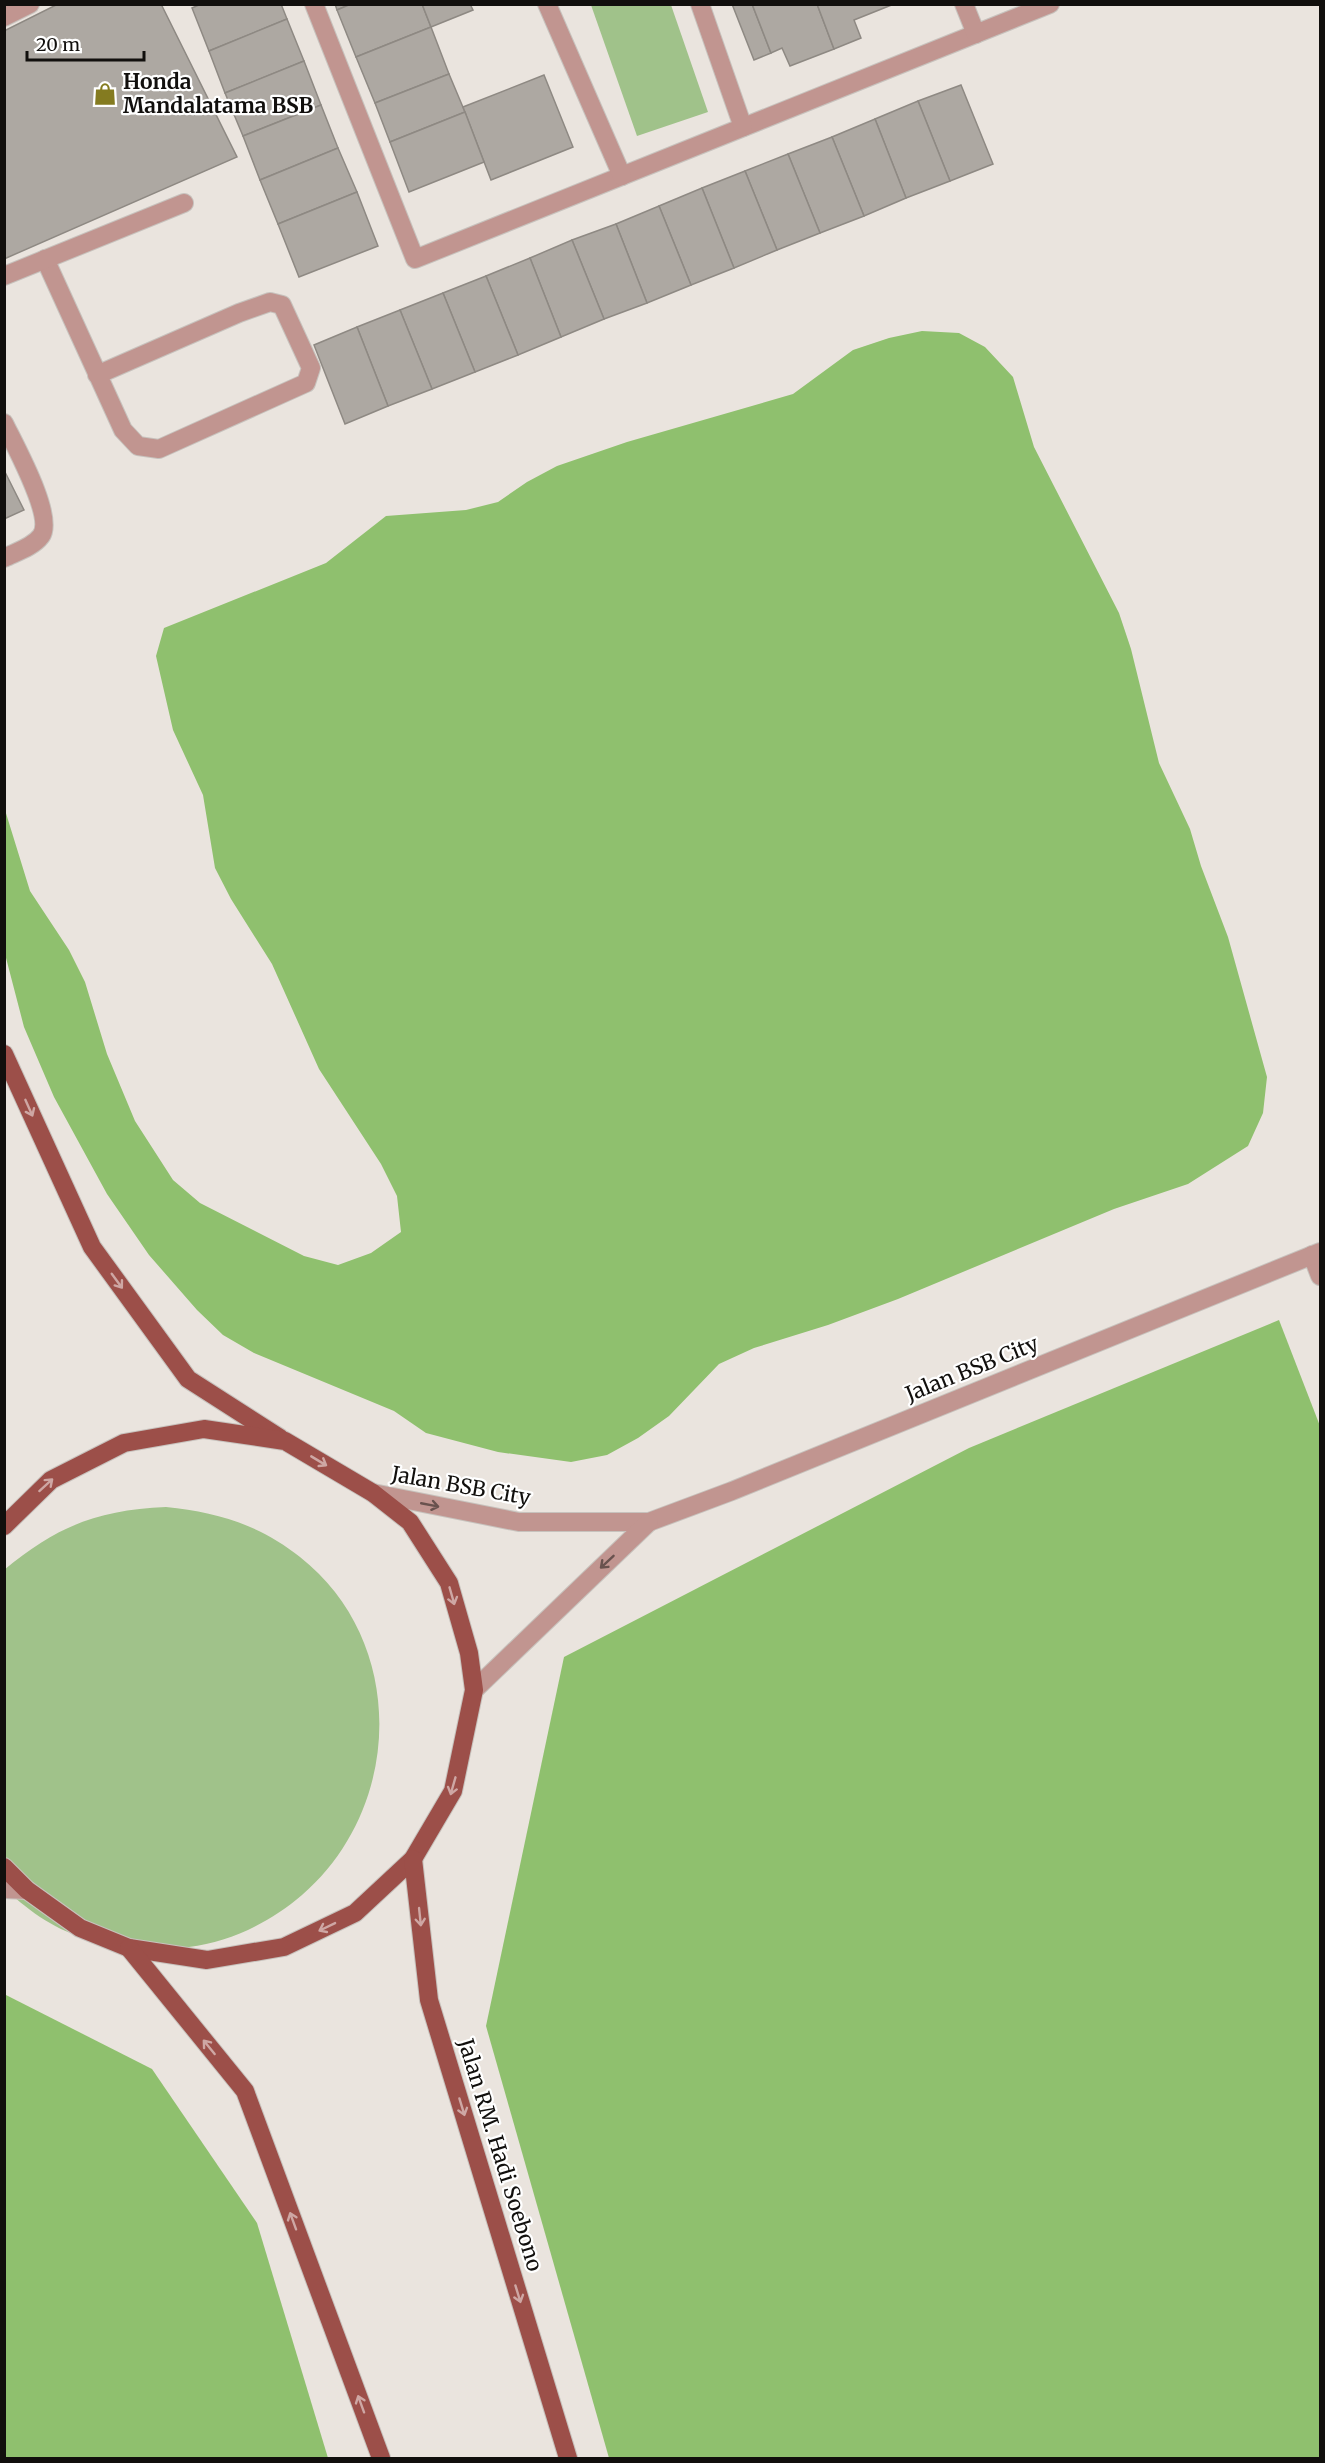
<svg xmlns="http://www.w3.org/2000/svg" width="1325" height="2463" viewBox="0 0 1325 2463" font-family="Merriweather,serif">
<rect width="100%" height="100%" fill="#eae4de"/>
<g fill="#a0c28a">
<path d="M591 5H671L708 112 637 136Z"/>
<path d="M166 1507C217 1512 260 1525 300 1557 408 1642 403 1808 302 1895 271 1922 230 1942 189 1947 173 1949 155 1944 139 1942 120 1940 100 1940 81 1936 56 1931 22 1906 5 1888L4 1570C57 1526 98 1510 166 1507Z"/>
</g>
<g fill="#8fc06e">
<path d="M922 331 959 333 985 347 1013 377 1034 447 1119 613 1131 649 1159 763 1190 829 1201 866 1228 937 1267 1077 1263 1113 1248 1146 1188 1184 1114 1209 898 1299 828 1325 754 1348 719 1364 669 1416 638 1438 607 1455 571 1462 498 1452 426 1433 394 1411 254 1353 223 1335 197 1310 149 1255 107 1194 54 1097 24 1027 5 954V810L30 891 69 950 85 982 107 1054 135 1121 173 1180 200 1203 304 1256 338 1265 371 1253 401 1232 397 1196 381 1164 319 1069 272 964 231 899 215 868 203 795 173 730 156 656 164 628 326 563 386 516 466 510 498 502 527 482 557 466 627 442 793 394 853 350 889 338Z"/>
<path d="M1279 1320 1320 1426V2458H609L486 2026 564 1657 969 1448Z"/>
<path d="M4 1994 152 2069 257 2223 328 2458H5Z"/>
</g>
<g fill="#ada8a2" stroke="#8e8983" stroke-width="1.5">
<path d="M58 4H161L237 157 4 259V31Z"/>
<path d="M201 4H281L287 19 209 51 192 8Z"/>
<path d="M335 4H351L337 10Z"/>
<path d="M351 4H422L431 27 356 57 337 10Z"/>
<path d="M422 4H470L473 10 431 27Z"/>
<path d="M732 4H752L771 53 754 60Z"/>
<path d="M752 4H817L834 49 790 66 782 48 771 53Z"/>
<path d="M817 4H894L854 20 861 38 834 49Z"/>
<path d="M287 19 304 61 225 93 209 51Z"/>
<path d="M431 27 449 74 375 103 356 57Z"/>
<path d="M304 61 321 105 243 136 225 93Z"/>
<path d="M449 74 465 112 390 142 375 103Z"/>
<path d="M544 75 573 147 491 180 463 107Z"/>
<path d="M961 85 993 164 950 181 918 101Z"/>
<path d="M918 101 950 181 906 198 875 119Z"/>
<path d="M321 105 338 148 260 180 243 136Z"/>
<path d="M465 112 484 162 409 192 390 142Z"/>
<path d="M875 119 906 198 864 216 832 137Z"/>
<path d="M832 137 864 216 820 233 788 154Z"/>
<path d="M338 148 357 192 278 224 260 180Z"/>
<path d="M788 154 820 233 777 250 745 171Z"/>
<path d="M745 171 777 250 734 268 702 188Z"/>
<path d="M702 188 734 268 691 285 659 206Z"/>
<path d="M357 192 378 246 299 277 278 224Z"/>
<path d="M659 206 691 285 647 303 616 224Z"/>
<path d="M616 224 647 303 604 319 572 240Z"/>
<path d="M572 240 604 319 561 337 530 258Z"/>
<path d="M530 258 561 337 518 355 486 276Z"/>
<path d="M486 276 518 355 475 372 443 293Z"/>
<path d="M443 293 475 372 432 389 400 310Z"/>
<path d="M400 310 432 389 388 406 357 327Z"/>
<path d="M357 327 388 406 345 424 314 345Z"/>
<path d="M4 470 24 510 4 519Z"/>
</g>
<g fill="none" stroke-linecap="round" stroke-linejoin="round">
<g stroke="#c7c2bd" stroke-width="20">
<g id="minor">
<path d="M314 4 415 259 1050 4"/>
<path d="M547 4 622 176"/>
<path d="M700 4 743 127"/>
<path d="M964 4 976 34"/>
<path d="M4 17 30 4"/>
<path d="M45 259 123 430 138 446 159 449 306 383 311 368 282 305 270 302 239 313 97 375"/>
<path d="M4 276 184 203"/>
<path d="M4 423C14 444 55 517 41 536 33 547 16 552 4 558"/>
<path d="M1312 1255 1320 1276"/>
<path d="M373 1493 519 1522H649L732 1491 1320 1252"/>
<path d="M474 1690 649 1522"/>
<path d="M4 1889 27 1890"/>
</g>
</g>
<g stroke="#c7c2bd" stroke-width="20">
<g id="major">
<path d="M4 1054 92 1247 188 1379 280 1438"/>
<path d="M4 1526 51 1480 124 1443 204 1429 285 1441 373 1493 410 1522 449 1583 469 1653 474 1690 453 1791 413 1859 355 1913 284 1947 207 1960 129 1948 80 1928 27 1890 4 1867"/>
<path d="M413 1859 429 2000 568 2458"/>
<path d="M129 1948 245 2091 381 2458"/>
</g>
</g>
<use href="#minor" stroke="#c19590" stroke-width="18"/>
<use href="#major" stroke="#9c4f49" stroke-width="18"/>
</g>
<defs><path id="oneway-shaft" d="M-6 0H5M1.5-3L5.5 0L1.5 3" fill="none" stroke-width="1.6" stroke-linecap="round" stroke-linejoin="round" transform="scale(1.5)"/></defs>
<g stroke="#cea7a4">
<use href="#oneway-shaft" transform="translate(29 1108) rotate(66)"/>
<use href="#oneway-shaft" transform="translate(117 1281) rotate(54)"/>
<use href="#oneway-shaft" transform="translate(319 1461) rotate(31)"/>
<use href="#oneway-shaft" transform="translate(46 1485) rotate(-42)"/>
<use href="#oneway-shaft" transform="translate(452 1596) rotate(74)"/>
<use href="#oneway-shaft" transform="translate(453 1786) rotate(106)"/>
<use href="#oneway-shaft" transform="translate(420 1917) rotate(84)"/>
<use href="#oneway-shaft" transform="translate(327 1927) rotate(154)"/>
<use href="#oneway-shaft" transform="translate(209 2047) rotate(-129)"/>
<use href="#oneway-shaft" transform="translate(462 2107) rotate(73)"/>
<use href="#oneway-shaft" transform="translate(293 2221) rotate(-110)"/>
<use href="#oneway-shaft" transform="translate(518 2294) rotate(73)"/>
<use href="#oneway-shaft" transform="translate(361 2404) rotate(-110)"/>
</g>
<g stroke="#69524e">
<use href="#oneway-shaft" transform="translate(430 1505) rotate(11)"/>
<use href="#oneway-shaft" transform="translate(607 1562) rotate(137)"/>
</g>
<defs>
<g id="shop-bare" transform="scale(1.8)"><path d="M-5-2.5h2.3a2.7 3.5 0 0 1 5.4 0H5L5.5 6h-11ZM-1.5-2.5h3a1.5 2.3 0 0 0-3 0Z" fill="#847b20" stroke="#fff" stroke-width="2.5" paint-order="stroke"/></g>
</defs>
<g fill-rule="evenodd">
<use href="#shop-bare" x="105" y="94"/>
</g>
<g text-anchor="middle" stroke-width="4.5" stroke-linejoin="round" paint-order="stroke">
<g font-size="21" font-weight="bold" fill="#110f0d" stroke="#fff" text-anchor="start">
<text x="123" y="89">Honda<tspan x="123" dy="24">Mandalatama BSB</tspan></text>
</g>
<g font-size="21" fill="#110f0d" stroke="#fff">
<text transform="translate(972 1369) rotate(-22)" y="7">Jalan BSB City</text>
<text transform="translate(461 1486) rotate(10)" y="7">Jalan BSB City</text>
<text transform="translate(500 2155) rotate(73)" y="7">Jalan RM. Hadi Soebono</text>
</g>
</g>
<rect width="1325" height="2463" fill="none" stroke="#110f0d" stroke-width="12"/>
<path d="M27 51v9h117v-9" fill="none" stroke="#110f0d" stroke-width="3"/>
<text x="36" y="51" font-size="18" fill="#110f0d" stroke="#ffffff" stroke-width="4.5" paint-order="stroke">20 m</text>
</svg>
